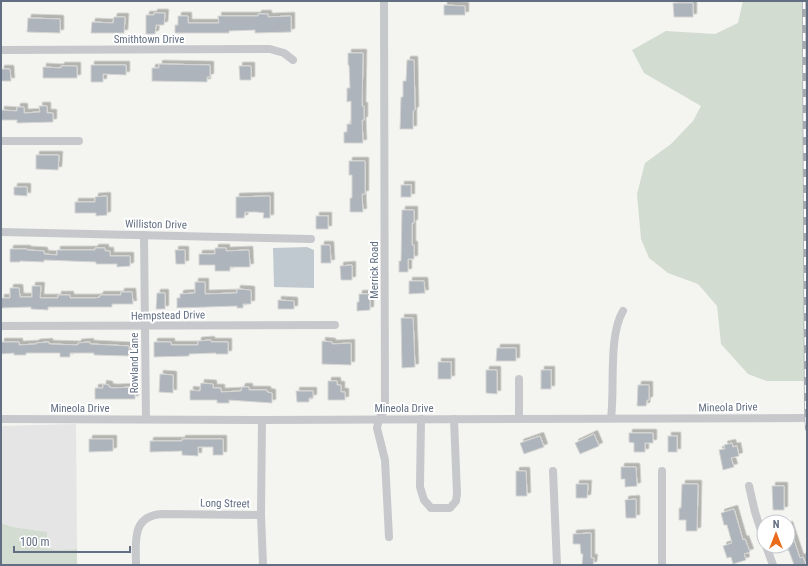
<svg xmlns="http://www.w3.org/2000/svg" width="808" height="566" viewBox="0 0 808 566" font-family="'Roboto Condensed',sans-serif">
<defs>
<filter id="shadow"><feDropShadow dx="3.5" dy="-3.5" stdDeviation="0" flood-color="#0004"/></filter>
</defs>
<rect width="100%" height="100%" fill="#f4f5f0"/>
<path fill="#e4e5e4" d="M76 424 77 549 58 550 46 548V532L13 527 1 523V426Z"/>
<g fill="#d3dcd1">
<path d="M743 1H807V380L805 381H767L748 374 721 344 717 306 698 284 668 273 649 258 641 239 637 194 645 163 671 144 693 121 701 106 644 73 632 50 666 31 715 34 738 23Z"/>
<path d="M1 523 13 527 47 532 46 548 58 550 77 549V565H1Z"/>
</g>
<path fill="#c1c9d0" d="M307 247 314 250V288L274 287 273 248Z"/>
<g fill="#aeb4bb" stroke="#d5d5d3" filter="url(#shadow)">
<path d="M673 3H693V17H674Z"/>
<path d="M444 5 465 6V15H444Z"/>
<path d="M154 13H165L164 25H156L155 34H146V15H154Z"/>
<path d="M258 14H268V17L291 16V32L255 33V30L229 31V33H175V25H178V16H188V23H219L218 16H258Z"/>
<path d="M114 17H125L124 33H91L92 22 113 23Z"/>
<path d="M28 18 60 19V33L27 32Z"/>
<path d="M348 53H363L362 106H364V120H362L363 143H344V132H347V124H351V101L347 102V88H350L349 65H348Z"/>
<path d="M407 60H414L415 110 413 111V129H400L401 97H403V81H406Z"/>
<path d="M159 64 210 65V77H207V82L152 81V68H159Z"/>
<path d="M91 65H126V75L103 74V82H91Z"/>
<path d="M61 66H77V78H43V67L61 68Z"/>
<path d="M239 66H251V80H240Z"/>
<path d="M1 69H10L11 81H1Z"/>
<path d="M39 106H47V113H53V122L17 123V120H1V110L17 111V107H24V113L40 112Z"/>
<path d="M36 155H59L58 170 36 169Z"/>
<path d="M349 161H365V194H362L363 212H350V198H352V175H349Z"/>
<rect x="401" y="185" width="10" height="12"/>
<path d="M14 187H27V196L14 195Z"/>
<path d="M107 196V215L96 216V213H75V202H95V197Z"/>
<path d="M270 196V218H263L264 213 256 212H245L244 218H236V197Z"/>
<path d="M402 210H414V223H412V245H414V259H408V272H399V261H401Z"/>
<rect x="316" y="216" width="12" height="13"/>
<path d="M321 245H330L331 263H321Z"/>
<path d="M95 248H105V251H110V256H130V266L117 267V264H96V262L44 260V262L20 261V262H10V249H27V250L44 251V254L57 255V250H95Z"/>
<path d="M215 248H226V251L249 250 250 267H230V271H215V265H199V254H215Z"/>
<path d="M175 250H185V264H176Z"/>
<path d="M352 265V280H341L340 266Z"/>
<path d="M409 281H424L425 293 409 294Z"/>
<path d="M195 282H205V294L237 293V289L251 290V304H243V308H237V306L177 308V298H180V294L195 293Z"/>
<path d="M32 286H41L40 298H58V295H70V298H95L100 297V295H121V292H132L133 304H112V307H48V310L31 309V307L1 308V298H10V288H19L20 297H32Z"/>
<path d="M157 293H165V309H156Z"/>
<path d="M359 294H370V310L357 311V302H359Z"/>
<path d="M278 300 294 301V309H278Z"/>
<path d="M401 318H413L415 367 402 368Z"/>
<path d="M211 340V342H228V354H216V353L189 354V356L154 357V342H171V345H198V341Z"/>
<path d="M322 341 332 342V344L351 343V365L322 364Z"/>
<path d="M1 342H19V345L36 344V343L49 342V344L78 345V343L90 342V344L129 346V356L94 355V353H70V357H60V353H26V355H14V353L1 354Z"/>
<path d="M497 348H516V361H496Z"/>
<rect x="438" y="362" width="13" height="17"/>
<path d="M486 370H497V394L486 393Z"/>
<rect x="541" y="370" width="10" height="19"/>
<path d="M160 374 173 375V393L159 392Z"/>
<path d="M328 381H337V385H341V392H345V400H328Z"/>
<path d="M201 383 213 384V388H221V392L241 391 242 387H249V390H267V392L272 393V403L229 400V403H217V400H190V390L200 391Z"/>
<path d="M103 384 109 385V387L113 388 135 387V399H95V388H103Z"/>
<path d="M638 385H649V400H647L646 406H637Z"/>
<path d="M296 391H313V398H309V402H297Z"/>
<path d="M629 433H653V443H645V452H634V443L629 442Z"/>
<path d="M594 434 599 446 580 454 575 443Z"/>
<path d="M540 436 544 447 524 454 520 443Z"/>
<rect x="668" y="436" width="9" height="16"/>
<path d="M89 439H113V451L89 452Z"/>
<path d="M182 439H223V455H213V447H198V456L182 455V451L150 452V441H182Z"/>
<path d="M732 443 733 447 737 446 739 456 731 458 734 467 723 470 719 450 725 449 724 445Z"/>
<path d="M621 467H636L637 486 625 487V479H621Z"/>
<path d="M516 471H526L527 496H516Z"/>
<path d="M576 484H588L587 498H576Z"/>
<path d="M682 484H698L697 531H686V520H679V508H681Z"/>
<path d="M772 486H784V510H773Z"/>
<path d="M636 499V518H626L625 500Z"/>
<path d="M734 509 743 540 745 539 750 552 744 554 746 560 733 564 731 557 727 558 723 546 732 543 727 525H724L721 513Z"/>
<path d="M788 525H789L800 558 803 557 806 565H794L789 551H788Z"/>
<path d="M591 533V558H594L593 565H582L583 554H581L580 544H573V534Z"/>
</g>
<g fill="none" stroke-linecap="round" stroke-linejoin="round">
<g stroke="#c6c8cc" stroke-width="8">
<path d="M384 1 385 409 379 419 377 428 385 460 389 537"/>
<path d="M1 50 270 49 284 53 293 60"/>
<path d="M1 141H79"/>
<path d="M1 232 311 239"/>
<path d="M144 235 146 419"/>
<path d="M1 326 335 325"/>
<path d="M611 418C615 388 608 336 623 311"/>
<path d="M1 419 262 420 807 418"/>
<path d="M421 419 420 487 424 500 431 508H450L456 501 457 494 454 419"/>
<path d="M519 419V379"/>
<path d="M262 420 261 515 263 565"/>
<path d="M553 471 557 565"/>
<path d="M662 471V565"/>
<path d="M749 486 755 512 764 540"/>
<path d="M766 546 773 565"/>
<path d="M136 565C136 542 131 516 162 514L261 515"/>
</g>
<g stroke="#a5a9b0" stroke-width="4">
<path id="rail" d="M804 1 806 405 807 429"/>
</g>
<use href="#rail" stroke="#fff" stroke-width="2.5" stroke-dasharray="8" stroke-linecap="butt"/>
</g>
<g text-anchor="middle" stroke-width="4" stroke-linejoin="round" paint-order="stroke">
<g font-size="11" fill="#626f83" stroke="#fff">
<text x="149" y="43">Smithtown Drive</text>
<text transform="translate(156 224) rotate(1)" y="4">Williston Drive</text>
<text transform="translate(374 270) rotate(-90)" y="4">Merrick Road</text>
<text transform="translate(168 315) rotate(-1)" y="4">Hempstead Drive</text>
<text transform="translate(134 363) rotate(-90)" y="4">Rowland Lane</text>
<text transform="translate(728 407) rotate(-1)" y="4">Mineola Drive</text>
<text x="80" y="412">Mineola Drive</text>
<text x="404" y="412">Mineola Drive</text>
<text transform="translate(225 503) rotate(1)" y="4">Long Street</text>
</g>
</g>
<rect width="808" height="566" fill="none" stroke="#626f83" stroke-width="4"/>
<g transform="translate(776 534)"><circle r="19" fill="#ffffff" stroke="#c0c5cd"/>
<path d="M0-3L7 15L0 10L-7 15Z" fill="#ea6b1a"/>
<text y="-6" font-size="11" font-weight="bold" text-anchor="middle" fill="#626f83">N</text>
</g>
<path d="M14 546v6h116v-6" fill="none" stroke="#626f83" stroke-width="2"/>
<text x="20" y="546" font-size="12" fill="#626f83" stroke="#ffffff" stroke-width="3" paint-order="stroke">100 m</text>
</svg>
